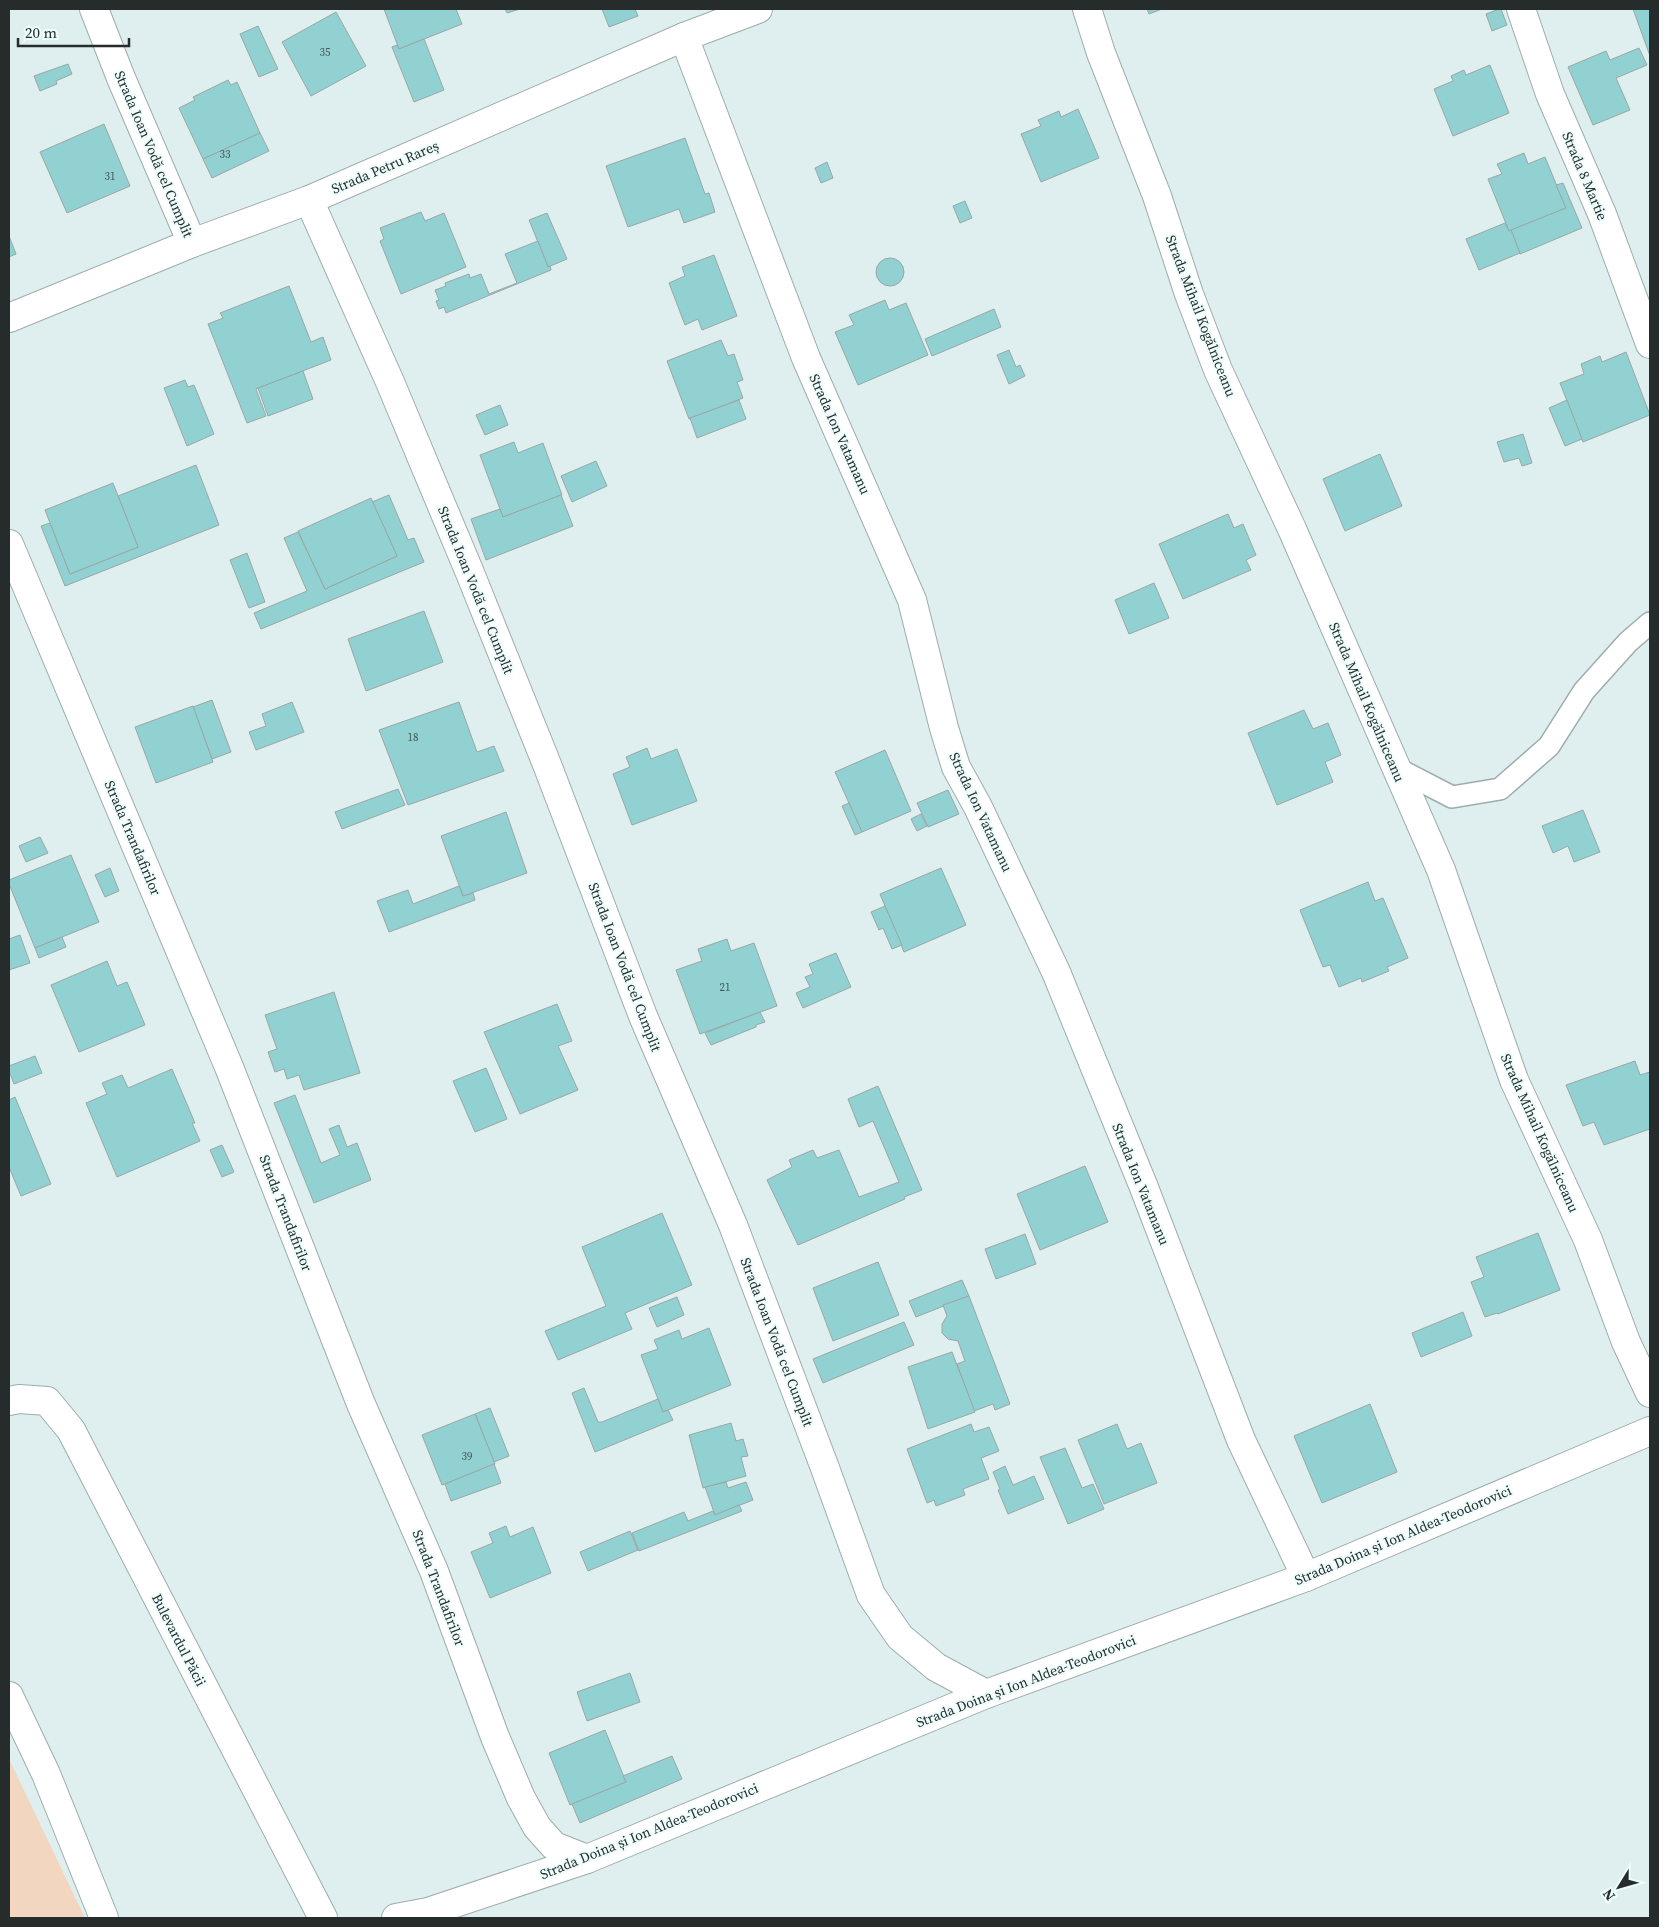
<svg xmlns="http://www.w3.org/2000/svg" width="1659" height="1927" viewBox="0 0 1659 1927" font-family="'Source Serif 4',serif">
<rect width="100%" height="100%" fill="#dfefef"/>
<path fill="#f2d6c0" d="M9 1759 85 1918H9Z"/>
<g fill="#92d1d1" stroke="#98a7a6">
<path d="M384 9H456L462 24 399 49Z"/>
<path d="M505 9H520L507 13Z"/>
<path d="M602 9H635L638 16 609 27Z"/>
<path d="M1147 9H1162L1149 14Z"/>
<path d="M1499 9H1501L1507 25 1492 31 1486 14Z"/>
<path d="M1633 9H1650V56Z"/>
<path d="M336 12 366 66 311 96 282 42Z"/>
<path d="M258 26 278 69 259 77 240 34Z"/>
<path d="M424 39 444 90 414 102 392 47 397 45 399 49Z"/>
<path d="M1639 48 1647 65 1616 78 1630 110 1593 125 1568 67 1606 51 1610 60Z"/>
<path d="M68 64 72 74 56 81 57 84 40 91 34 76Z"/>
<path d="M1490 65 1509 113 1453 136 1434 89 1453 81 1451 76 1464 70 1466 75Z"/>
<path d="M228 80 231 85 237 82 260 133 203 159 179 108 195 100 193 97Z"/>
<path d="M1078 109 1099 158 1041 182 1021 134 1041 126 1038 120 1059 111 1061 117Z"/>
<path d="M104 124 130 186 67 213 40 152Z"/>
<path d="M260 133 269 151 212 178 203 159Z"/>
<path d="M685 138 705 194 709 193 715 212 684 223 679 209 628 227 606 166Z"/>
<path d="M1524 153 1528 164 1545 157 1566 208 1509 231 1488 179 1502 174 1497 164Z"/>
<path d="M827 162 833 178 821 183 815 168Z"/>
<path d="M1563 183 1582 228 1520 254 1511 230 1566 208 1556 185Z"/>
<path d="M965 201 972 218 960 223 953 206Z"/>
<path d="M421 212 425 221 444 213 466 267 401 294 380 241 384 239 380 228Z"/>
<path d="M547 213 567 259 548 267 529 220Z"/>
<path d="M1505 223 1509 231 1511 230 1520 253 1479 270 1466 239Z"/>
<path d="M9 236 16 254 9 257Z"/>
<path d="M538 241 548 267 550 266 551 270 446 313 444 307 439 309 436 301 439 300 435 290 446 286 445 283 469 274 470 278 481 274 489 294 517 283 505 254Z"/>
<path d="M714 255 737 316 702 330 698 319 685 325 669 283 685 276 682 267Z"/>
<circle cx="890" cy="272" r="14"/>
<path d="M289 286 311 342 323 337 331 360 256 389 266 416 247 423 208 324 223 318 220 313Z"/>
<path d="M885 300 889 310 906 303 928 355 858 385 835 332 854 325 849 315Z"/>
<path d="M994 309 1001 327 932 356 925 339Z"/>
<path d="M721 340 728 356 734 354 743 380 737 382 743 398 689 419 667 361Z"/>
<path d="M1009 350 1016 367 1020 365 1025 376 1009 384 997 355Z"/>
<path d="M1626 352 1650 415 1583 442 1560 383 1584 374 1581 364 1600 356 1602 362Z"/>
<path d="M303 371 313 399 268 416 258 388Z"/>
<path d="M185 380 188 387 194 385 214 434 187 446 164 388Z"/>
<path d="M739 400 746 419 697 438 690 418Z"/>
<path d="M1567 400 1582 439 1565 446 1549 408Z"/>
<path d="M500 405 508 425 485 435 476 415Z"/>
<path d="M1523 434 1532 463 1522 466 1519 458 1504 462 1497 442Z"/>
<path d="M514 442 518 453 543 443 562 495 503 517 480 455Z"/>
<path d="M1380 454 1402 506 1345 531 1323 479Z"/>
<path d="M596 461 607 486 572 502 561 476Z"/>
<path d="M196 465 219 525 65 586 41 526 50 523 70 574 138 547 118 496Z"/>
<path d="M113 483 138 547 70 574 45 510Z"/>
<path d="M389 495 408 540 414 538 424 562 261 629 254 613 307 591 284 538 298 532 325 589 397 556 372 502Z"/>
<path d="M561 495 573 526 486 560 471 519 500 509 503 517Z"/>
<path d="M371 498 397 556 325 589 298 531Z"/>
<path d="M1228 514 1234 528 1243 524 1256 555 1246 560 1251 570 1183 599 1159 544Z"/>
<path d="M247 553 265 602 249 608 230 560Z"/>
<path d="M1154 583 1169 618 1129 634 1115 600Z"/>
<path d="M424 611 443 662 366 691 348 639Z"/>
<path d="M212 700 231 752 212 759 193 707Z"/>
<path d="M292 702 304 732 256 750 249 732 266 726 262 714Z"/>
<path d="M459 702 477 752 494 746 504 771 408 805 379 730Z"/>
<path d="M193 706 213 762 156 783 135 727Z"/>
<path d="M1304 710 1313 729 1328 723 1341 755 1325 762 1333 782 1277 805 1248 733Z"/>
<path d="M647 748 651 759 677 749 697 801 632 825 613 774 630 767 626 757Z"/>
<path d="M885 750 911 811 862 832 835 772Z"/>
<path d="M398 789 405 805 342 829 335 812Z"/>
<path d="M948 790 959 814 928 827 917 803Z"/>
<path d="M849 803 862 832 855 835 842 806Z"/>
<path d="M1583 810 1600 852 1574 862 1568 846 1553 853 1542 826Z"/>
<path d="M506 812 527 873 463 896 441 836Z"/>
<path d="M921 814 927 826 917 831 911 819Z"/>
<path d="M40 837 48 853 26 862 19 846Z"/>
<path d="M71 855 99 922 35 948 9 884V880Z"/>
<path d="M110 868 119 891 105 897 95 875Z"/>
<path d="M941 868 966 925 904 952 880 894Z"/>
<path d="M1368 882 1375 901 1383 898 1408 958 1387 967 1389 971 1362 982 1361 978 1339 987 1330 965 1323 967 1300 910Z"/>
<path d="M459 886 463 896 473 893 475 900 389 932 377 901 408 890 413 904Z"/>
<path d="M885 906 902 945 892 949 883 928 879 930 871 912Z"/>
<path d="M20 935 30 963 9 970V939Z"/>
<path d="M62 937 66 947 39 958 35 948Z"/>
<path d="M727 939 731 951 754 943 777 1006 700 1034 676 970 702 961 698 949Z"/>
<path d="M836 953 851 987 803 1008 796 993 810 987 805 977 813 974 809 964Z"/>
<path d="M107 961 117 986 127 982 145 1025 79 1052 51 985Z"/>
<path d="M334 992 360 1073 304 1090 299 1075 287 1079 284 1069 275 1072 268 1052 277 1049 265 1015Z"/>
<path d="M557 1004 572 1041 558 1046 578 1090 520 1114 484 1032Z"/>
<path d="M760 1012 765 1022 756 1025V1027L711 1045 705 1033Z"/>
<path d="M35 1056 42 1073 14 1084 9 1071V1066Z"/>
<path d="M1635 1061 1640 1075 1650 1072V1129L1604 1145 1594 1122 1583 1126 1566 1085Z"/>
<path d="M486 1068 507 1119 475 1132 453 1081Z"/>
<path d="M172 1069 195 1123H192L200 1141 117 1177 86 1103 107 1094 102 1083 122 1075 128 1088Z"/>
<path d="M878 1086 922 1190 904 1197 905 1199 798 1245 767 1180 792 1167 789 1160 813 1150 817 1158 839 1150 859 1197 899 1182 873 1121 859 1127 848 1099Z"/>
<path d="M295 1095 321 1163 340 1155 329 1129 339 1125 347 1147 357 1143 371 1180 314 1203 274 1103Z"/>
<path d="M15 1097 51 1184 21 1196 9 1167V1100Z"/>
<path d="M222 1145 234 1172 222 1177 210 1150Z"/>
<path d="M1085 1166 1108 1222 1040 1250 1017 1194Z"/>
<path d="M662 1213 692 1285 625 1313 632 1329 558 1360 545 1331 606 1306 582 1247Z"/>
<path d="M1538 1233 1560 1290 1498 1314 1497 1313 1485 1317 1471 1282 1484 1277 1476 1257Z"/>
<path d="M1025 1234 1036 1264 996 1279 985 1249Z"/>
<path d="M878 1262 899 1315 833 1341 813 1288Z"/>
<path d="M962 1280 969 1296 916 1317 909 1301Z"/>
<path d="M969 1296 1010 1404 995 1410 993 1404 974 1411 957 1364 965 1361 958 1341 948 1339 942 1333V1324L947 1316 943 1305Z"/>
<path d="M677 1297 684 1315 657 1327 649 1308Z"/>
<path d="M1463 1312 1472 1336 1421 1357 1412 1333Z"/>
<path d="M904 1322 914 1345 823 1383 813 1359Z"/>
<path d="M709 1328 731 1385 663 1412 641 1355 658 1349 654 1340 679 1330 682 1339Z"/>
<path d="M952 1352 975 1412 928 1429 908 1367Z"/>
<path d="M584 1388 598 1422H602L658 1399 663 1412 668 1410 673 1420 595 1452 572 1393Z"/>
<path d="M1370 1404 1397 1472 1322 1503 1294 1436Z"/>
<path d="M490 1408 509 1456 494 1462 475 1414Z"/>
<path d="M475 1414 495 1464 442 1485 422 1435Z"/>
<path d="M731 1423 736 1441 743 1439 748 1456 741 1457 746 1476 703 1488 689 1435Z"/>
<path d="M971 1424 974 1432 989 1427 999 1451 981 1458 989 1479 963 1489 965 1495 936 1506 934 1500 927 1503 907 1449Z"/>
<path d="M1117 1424 1127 1449 1141 1443 1157 1483 1104 1504 1078 1440Z"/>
<path d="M1065 1448 1082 1488 1093 1484 1104 1509 1068 1524 1040 1457Z"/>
<path d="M494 1464 501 1483 451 1501 445 1484Z"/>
<path d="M1005 1466 1013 1485 1034 1476 1044 1499 1008 1514 998 1490 1000 1489 993 1472Z"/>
<path d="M726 1482 728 1488 746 1482 753 1500 715 1515 705 1487Z"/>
<path d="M739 1505 742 1511 639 1551 632 1533 684 1512 688 1521 713 1511 715 1515Z"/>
<path d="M506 1526 510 1537 533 1527 551 1573 490 1598 471 1552 493 1543 489 1533Z"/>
<path d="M630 1531 638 1550 588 1571 580 1552Z"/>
<path d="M630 1673 640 1702 587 1721 577 1692Z"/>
<path d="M605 1730 626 1782 570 1805 549 1753Z"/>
<path d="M672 1756 682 1779 580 1823 572 1804 626 1782 623 1776Z"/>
</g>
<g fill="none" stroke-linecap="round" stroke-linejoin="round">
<g stroke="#9dacac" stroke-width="24">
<path id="lane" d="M1396 768 1452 797 1500 789 1549 746 1584 691 1628 642 1650 623"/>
</g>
<g stroke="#9dacac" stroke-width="30">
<g id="street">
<path d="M94 9 121 78 192 243"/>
<path d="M1087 9 1101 53 1157 196 1189 294 1218 370 1292 529 1441 870 1514 1080 1588 1240 1626 1342 1650 1393"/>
<path d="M1521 9 1550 94 1602 214 1650 344"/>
<path d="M684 37 806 358 912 600 944 728 956 767 978 807 1056 972 1143 1185 1241 1440 1306 1577"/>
<path d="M309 200 390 382 470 573 548 767 643 1016 733 1225 825 1468 871 1595 900 1637 936 1667 986 1694"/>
<path d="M9 318 192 243 309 200 684 37 758 9"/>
<path d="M9 544 229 1067 361 1404 434 1571 495 1737 521 1798 537 1827 554 1846 587 1859"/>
<path d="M9 1401 19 1399 47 1401 71 1430 323 1918"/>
<path d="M9 1696 46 1774 104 1918"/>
<path d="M396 1918 428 1912 587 1859 986 1694 1306 1577 1650 1431"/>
</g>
</g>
<use href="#lane" stroke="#fff" stroke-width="21"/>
<use href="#street" stroke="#fff" stroke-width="28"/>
</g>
<g text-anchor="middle" stroke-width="4" stroke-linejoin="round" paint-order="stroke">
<g font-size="11" fill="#415555">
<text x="325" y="56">35</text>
<text x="225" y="158">33</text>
<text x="110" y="180">31</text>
<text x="413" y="741">18</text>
<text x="725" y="991">21</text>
<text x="467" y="1460">39</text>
</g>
<g font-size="14" fill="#262c2c" stroke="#edfdfc">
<text transform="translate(154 154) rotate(67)" y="5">Strada Ioan Vodă cel Cumplit</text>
<text transform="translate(385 167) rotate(-23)" y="5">Strada Petru Rareș</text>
<text transform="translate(1585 176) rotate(67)" y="5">Strada 8 Martie</text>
<text transform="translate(1201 316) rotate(69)" y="5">Strada Mihail Kogălniceanu</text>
<text transform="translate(840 434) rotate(66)" y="5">Strada Ion Vatamanu</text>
<text transform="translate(476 590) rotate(68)" y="5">Strada Ioan Vodă cel Cumplit</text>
<text transform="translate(1367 702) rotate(67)" y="5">Strada Mihail Kogălniceanu</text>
<text transform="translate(981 812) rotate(65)" y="5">Strada Ion Vatamanu</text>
<text transform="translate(133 838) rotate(67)" y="5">Strada Trandafirilor</text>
<text transform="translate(625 967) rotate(69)" y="5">Strada Ioan Vodă cel Cumplit</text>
<text transform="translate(1540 1133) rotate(66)" y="5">Strada Mihail Kogălniceanu</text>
<text transform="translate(1141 1184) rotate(68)" y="5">Strada Ion Vatamanu</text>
<text transform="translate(286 1213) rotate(69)" y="5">Strada Trandafirilor</text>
<text transform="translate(777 1342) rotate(69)" y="5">Strada Ioan Vodă cel Cumplit</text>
<text transform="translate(1403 1535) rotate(-23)" y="5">Strada Doina și Ion Aldea-Teodorovici</text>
<text transform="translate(439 1588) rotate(69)" y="5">Strada Trandafirilor</text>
<text transform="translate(179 1640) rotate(63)" y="5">Bulevardul Păcii</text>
<text transform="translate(1026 1681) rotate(-21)" y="5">Strada Doina și Ion Aldea-Teodorovici</text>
<text transform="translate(649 1831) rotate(-22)" y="5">Strada Doina și Ion Aldea-Teodorovici</text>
</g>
</g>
<rect width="1659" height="1927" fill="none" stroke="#262c2c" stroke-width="20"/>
<g transform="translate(1619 1887) rotate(233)" stroke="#edfdfc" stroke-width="4" paint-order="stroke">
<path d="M0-4L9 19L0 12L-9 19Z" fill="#262c2c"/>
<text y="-8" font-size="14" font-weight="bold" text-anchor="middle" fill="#262c2c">N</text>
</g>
<path d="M18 38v8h111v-8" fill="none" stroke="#262c2c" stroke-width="2.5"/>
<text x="25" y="38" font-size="15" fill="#262c2c" stroke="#edfdfc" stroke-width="4" paint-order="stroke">20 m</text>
</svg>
